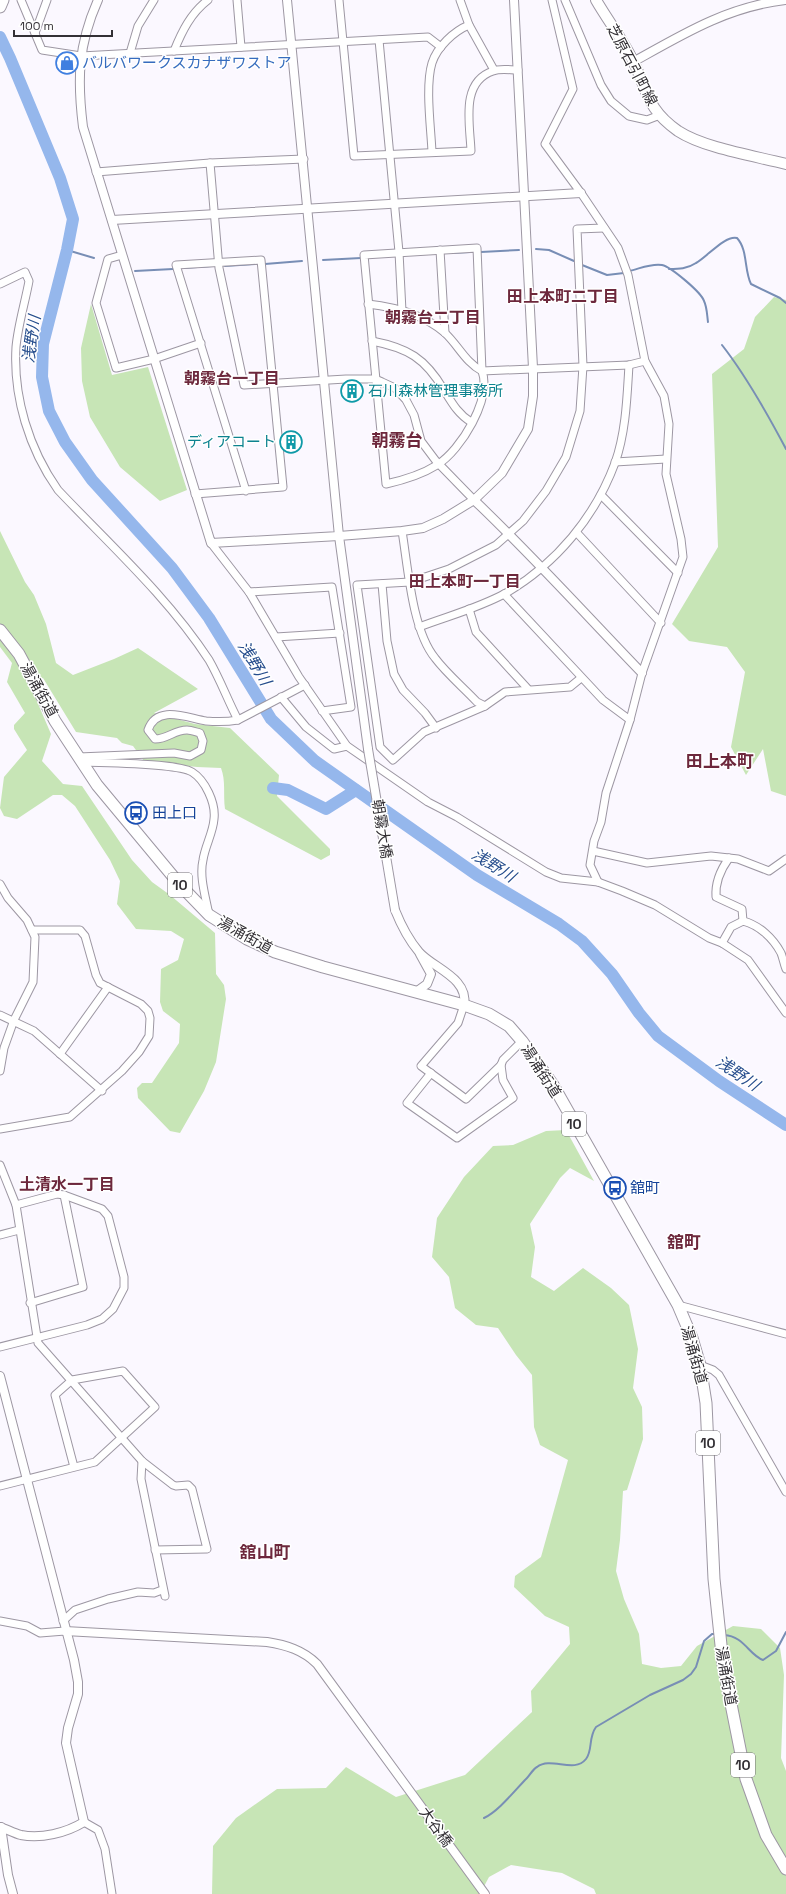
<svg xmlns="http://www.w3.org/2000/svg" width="786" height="1894" viewBox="0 0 786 1894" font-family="'Space Grotesk','Noto Sans JP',sans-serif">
<rect width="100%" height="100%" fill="#fbf8ff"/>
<g fill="#c7e5b6">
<path d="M774 297 786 300V796L771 791 763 749 746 775 731 747 745 672 727 647 689 641 672 624 718 547 712 374 744 349 755 317Z"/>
<path d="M91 304 112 375 148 367 187 490 160 501 120 467 90 417 82 381 81 348Z"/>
<path d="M0 531 25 582 34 595 46 624 56 663 73 675 114 659 138 648 198 689 154 713 195 724 230 728 279 775 277 796 330 849V855L321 860 225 809C223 794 226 781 221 768L197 767 144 761 133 746 122 743 117 738 76 732 43 678 30 685 51 734 42 761 63 784 82 786 132 860 152 882 170 895 215 933 216 974 224 985 226 999 216 1062 204 1091 180 1133 170 1131 138 1098 137 1088 142 1083H152L179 1043 180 1024 163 1011 160 1002 161 969 178 960 184 939 171 931 136 929 117 904 120 881 110 860 75 806 62 795H53L17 819 4 816 0 808 4 777 27 750 14 729V725L25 713 7 682 12 663 0 647Z"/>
<path d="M566 1130 594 1181 570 1168 560 1178 530 1224 535 1247 531 1277 554 1291 583 1268 611 1288 629 1305 638 1349 633 1388 642 1407 643 1439 627 1490 623 1491 620 1540 616 1571 624 1599 639 1634 642 1664 661 1668 681 1666 697 1646 733 1626 761 1629 780 1648 784 1675 781 1758 786 1771V1894H596L594 1889 562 1873 511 1865 489 1877 480 1894H212L213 1846 236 1818 277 1789 326 1788 346 1767 396 1797 465 1775 532 1712 531 1691 570 1644 569 1627 545 1616 514 1587 515 1576 541 1557 568 1460 540 1445 534 1427 532 1375 516 1355 498 1328 476 1325 455 1308 449 1277 432 1257 437 1218 464 1177 493 1146 513 1145 546 1131Z"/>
</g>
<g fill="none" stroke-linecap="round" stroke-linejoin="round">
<g stroke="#788eb5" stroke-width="2">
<path d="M536 249 549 250 574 261"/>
<path d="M67 250 94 258"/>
<path d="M481 252 519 250"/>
<path d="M448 253 471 252"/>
<path d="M323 260 361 258"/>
<path d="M265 264 302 261"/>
<path d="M582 265 607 275 624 273"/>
<path d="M225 266 255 264"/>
<path d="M183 268 212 266"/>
<path d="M669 269C679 269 687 269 696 263 707 257 725 235 737 238 748 250 744 270 751 284L780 298 786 303"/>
<path d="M135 271 173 269"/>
<path d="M629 271C639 269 651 263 662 265 671 267 701 292 704 301 707 307 707 315 708 322"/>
<path d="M722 345C747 377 767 413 786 449"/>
<path d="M724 1635C744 1636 749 1655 763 1660L776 1651 786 1632"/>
<path d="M484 1818C499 1811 515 1790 527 1778 530 1775 533 1769 537 1767 551 1756 574 1774 586 1759 593 1750 588 1738 596 1727L650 1695 683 1680 691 1674 696 1667 704 1641 712 1634H715"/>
</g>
<g stroke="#95b7ec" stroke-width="12">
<path d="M0 37 10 58 60 178 73 219 67 250 43 344 42 377 49 411 65 442 92 480 172 568 209 618 271 719 315 761 477 875 559 924 582 941 612 974 639 1013 658 1036 719 1081 786 1125"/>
<path d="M273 788 288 790 326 809 356 790"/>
</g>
<g stroke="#9d97a3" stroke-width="9">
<g id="minor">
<path d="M21 0 42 50 81 56 428 37 441 47"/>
<path d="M237 0 241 47"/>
<path d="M339 0 354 156 471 151C470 124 460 82 493 71 500 68 510 70 518 70"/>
<path d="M460 0 469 25 494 70"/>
<path d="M552 0 573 89 545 144 581 193 618 248 628 275 645 361 664 396 669 424 666 474 681 539 683 557 642 673 630 720 606 793 601 822 594 841 590 865 598 882"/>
<path d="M565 0 601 85 611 101 629 116 647 120 660 115"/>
<path d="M35 33 47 0"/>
<path d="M379 40 399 252 402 311"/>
<path d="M174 51C182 31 191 13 208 0"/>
<path d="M130 53 138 26 154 0"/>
<path d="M432 152C431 128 425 86 432 63 437 47 454 31 469 25"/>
<path d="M210 163 219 268 244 385 346 379H375L382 382 395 388 406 400 414 415 421 441 436 461 474 500"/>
<path d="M96 172 210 163 304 159"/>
<path d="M477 248 482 371C492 399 461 450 437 465 421 475 404 480 386 484L364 255Z"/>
<path d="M440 250 445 333"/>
<path d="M122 255 108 259 96 303 116 368 154 359 201 343"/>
<path d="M0 284 25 272 29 281C25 303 18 325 16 347 13 397 29 449 58 490 110 545 167 596 209 660 220 679 228 701 238 720"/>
<path d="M368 304C394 307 425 315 445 333 458 345 466 363 482 371L629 365 645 361"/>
<path d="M372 341C408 348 425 358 444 390 452 403 458 414 471 422"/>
<path d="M615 462 666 459"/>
<path d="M195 494 283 487 261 260 176 265 246 491"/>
<path d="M601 495 678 573"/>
<path d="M402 531C408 567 412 630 435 658 447 674 463 687 477 702L485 706"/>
<path d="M577 533 661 623"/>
<path d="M211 543 249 592 299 677 347 746 428 802 457 817 546 872 561 878 598 882 622 891 655 905 709 938 722 943 748 960 786 1013"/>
<path d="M382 584 387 641 394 674 403 690 425 713 436 728"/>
<path d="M249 592 332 587 351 707 322 711"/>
<path d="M504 594 603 700 630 720"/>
<path d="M469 609 476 632 528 689"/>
<path d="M419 627C448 616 479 608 506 593 556 564 595 517 615 463 626 432 627 397 629 365"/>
<path d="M276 637 340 633"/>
<path d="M581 678 570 687 505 692 485 706 424 732 393 760 380 747 357 585 410 582 449 569 496 545 523 521 546 491 566 457 580 411 583 366 577 229 604 228"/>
<path d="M281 697 306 727 334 749 347 746"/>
<path d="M79 757 174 753 190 756 201 750 203 741 200 733C196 732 191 730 187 730 174 730 168 739 155 739L148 730C157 704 187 718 206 721 217 722 227 722 238 720L305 685"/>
<path d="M83 762C104 763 177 763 192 772 205 780 216 803 214 819 213 833 205 846 203 860 199 877 206 898 209 915"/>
<path d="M593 851 647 863 711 856 738 859 769 871 786 859"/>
<path d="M729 858C721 869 715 883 716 897L742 909 743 921"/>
<path d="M0 884 8 898 27 920 35 937 33 982 14 1020 4 1048 0 1071"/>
<path d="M722 943 731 927 743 921C759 925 773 938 781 953 783 958 784 964 786 969"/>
<path d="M464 1005 458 1023 421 1066 466 1099 501 1065 503 1060 522 1041"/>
<path d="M0 1015 34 1031 102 1091"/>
<path d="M60 1054 108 987"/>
<path d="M431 1073 407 1103 457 1138 513 1098 503 1080 501 1065"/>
<path d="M0 1129 70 1117 122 1071 139 1052 149 1036 150 1018 148 1011 141 1004 100 983 96 975 85 936 80 930H32"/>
<path d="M0 1165 16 1205 38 1343 142 1461 173 1485 176 1486 188 1485 192 1489 207 1549 155 1550"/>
<path d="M0 1235 19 1230"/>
<path d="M30 1303 83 1287 64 1195"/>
<path d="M678 1305 786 1334"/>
<path d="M0 1347 87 1325 102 1319 113 1309 124 1288V1277L108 1216 102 1209 64 1195 57 1194 16 1205"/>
<path d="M700 1365 713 1370 719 1375 786 1492"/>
<path d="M142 1461 141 1479 165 1596"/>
<path d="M0 1486 95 1462 155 1407 123 1371 72 1380 55 1395 74 1467"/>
<path d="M0 1621 27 1626 40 1633 65 1631"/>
<path d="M63 1621 75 1610 108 1599 138 1592 154 1593 162 1590"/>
<path d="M84 1822 98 1830 105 1849 112 1894"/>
</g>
</g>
<g stroke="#9d97a3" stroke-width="10">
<g id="tertiary">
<path d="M98 0C78 45 77 79 83 127L211 543 339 536 287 0"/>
<path d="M633 62C683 34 727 7 785 0"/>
<path d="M112 220 581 193"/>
<path d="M474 500C532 555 586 615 642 673"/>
<path d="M368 749 339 536 402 531 423 528 443 519 474 500 502 473 528 429 533 396V368L514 0"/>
<path d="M395 910C401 925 408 939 419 952 433 968 469 978 464 1005"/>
<path d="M416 992 427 984 431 974 420 954"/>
<path d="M0 1376 74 1660 78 1682V1694L68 1728 66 1743 84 1822C66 1833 41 1839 21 1835 13 1833 7 1829 0 1827"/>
<path d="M65 1631 267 1642C286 1645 303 1650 317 1664L485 1894"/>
<path d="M1 1827 8 1875 13 1894"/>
</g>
</g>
<g stroke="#9d97a3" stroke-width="12">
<path id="secondary" d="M596 0C608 21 624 41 634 63 648 93 648 110 678 131 704 148 755 156 786 164"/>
</g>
<g stroke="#9d97a3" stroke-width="13">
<g id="primary">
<path d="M0 7 3 0"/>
<path d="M0 630 19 654 55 721 97 785 181 886 209 915 247 939 275 952 323 967 464 1005 489 1014 509 1026 522 1041 553 1085 678 1305 692 1338 700 1365 706 1403 714 1579 723 1664 746 1779 766 1835 786 1869"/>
</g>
</g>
<use href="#minor" stroke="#fff" stroke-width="7"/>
<use href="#tertiary" stroke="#fff" stroke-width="8"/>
<use href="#secondary" stroke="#fff" stroke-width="10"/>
<use href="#primary" stroke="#fff" stroke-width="11"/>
<g stroke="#9d97a3" stroke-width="10" stroke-linecap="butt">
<path id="tertiary-bridge" d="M368 749 395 910"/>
</g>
<use href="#tertiary-bridge" stroke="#fff" stroke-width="8"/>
</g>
<defs>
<g id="shop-ring" transform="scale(1.15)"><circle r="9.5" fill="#fff" stroke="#3f7fe0" stroke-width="1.5"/><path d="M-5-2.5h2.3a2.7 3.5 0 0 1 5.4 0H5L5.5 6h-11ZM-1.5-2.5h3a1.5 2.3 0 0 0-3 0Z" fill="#3f7fe0"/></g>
<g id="building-ring" transform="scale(1.15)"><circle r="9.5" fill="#fff" stroke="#0f9aa8" stroke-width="1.5"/><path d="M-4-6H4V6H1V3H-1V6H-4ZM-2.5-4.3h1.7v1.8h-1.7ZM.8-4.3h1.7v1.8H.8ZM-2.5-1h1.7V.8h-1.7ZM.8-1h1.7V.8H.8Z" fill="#0f9aa8"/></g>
<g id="bus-ring" transform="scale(1.15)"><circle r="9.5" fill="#fff" stroke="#1a4fb4" stroke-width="1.5"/><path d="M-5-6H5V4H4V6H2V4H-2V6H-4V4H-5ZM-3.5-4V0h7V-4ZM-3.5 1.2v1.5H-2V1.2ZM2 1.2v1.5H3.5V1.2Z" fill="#1a4fb4"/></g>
</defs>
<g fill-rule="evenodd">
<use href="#shop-ring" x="67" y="63"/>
<use href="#building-ring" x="352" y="391"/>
<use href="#building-ring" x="291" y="442"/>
<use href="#bus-ring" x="136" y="813"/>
<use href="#bus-ring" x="615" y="1188"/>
</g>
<g text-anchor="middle" stroke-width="3" stroke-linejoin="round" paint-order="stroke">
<g fill="#fff" stroke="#706e72" stroke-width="1">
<rect x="168" y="873" width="24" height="24" rx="3"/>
<rect x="562" y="1112" width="24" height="24" rx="3"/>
<rect x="696" y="1431" width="24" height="24" rx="3"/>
<rect x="731" y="1753" width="24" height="24" rx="3"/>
</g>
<g font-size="14" font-weight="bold" fill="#333035">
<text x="180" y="890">10</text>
<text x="574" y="1129">10</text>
<text x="708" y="1448">10</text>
<text x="743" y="1770">10</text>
</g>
<g font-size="15" fill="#366cbe" stroke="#fff" text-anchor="start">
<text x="82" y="68">バルバワークスカナザワストア</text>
</g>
<g font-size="15" fill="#333035" stroke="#fff">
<text transform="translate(632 65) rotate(62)" y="5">芝原石引町線</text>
<text transform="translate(39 690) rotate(61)" y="5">湯涌街道</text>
<text transform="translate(382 829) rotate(81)" y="5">朝霧大橋</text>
<text transform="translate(245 935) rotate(29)" y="5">湯涌街道</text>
<text transform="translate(541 1071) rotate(57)" y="5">湯涌街道</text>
<text transform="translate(694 1355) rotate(74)" y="5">湯涌街道</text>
<text transform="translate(726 1676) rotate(80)" y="5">湯涌街道</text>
<text transform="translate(436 1827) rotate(54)" y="5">大谷橋</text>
</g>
<g font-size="15" fill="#0d838f" stroke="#fff" text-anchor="start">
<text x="368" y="396">石川森林管理事務所</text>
<text x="276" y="447" text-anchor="end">ディアコート</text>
</g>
<g font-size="15" fill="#164399" stroke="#fff" text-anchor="start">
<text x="152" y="818">田上口</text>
<text x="630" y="1193">舘町</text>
</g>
<g font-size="16" font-weight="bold" fill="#6d283c" stroke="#fff">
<text x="563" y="302">田上本町二丁目</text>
<text x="433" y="323">朝霧台二丁目</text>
<text x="232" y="384">朝霧台一丁目</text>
<text x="465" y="587">田上本町一丁目</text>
<text x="67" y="1190">土清水一丁目</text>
</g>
<g font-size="16" font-style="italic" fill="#264d8d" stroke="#fff">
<text transform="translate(31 339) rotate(-82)" y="6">浅野川</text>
<text transform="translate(255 663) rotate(59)" y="6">浅野川</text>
<text transform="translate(494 865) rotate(32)" y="6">浅野川</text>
<text transform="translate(738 1073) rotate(34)" y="6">浅野川</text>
</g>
<g font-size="17" font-weight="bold" fill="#6d283c" stroke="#fff">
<text x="397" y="446">朝霧台</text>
<text x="720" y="767">田上本町</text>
<text x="684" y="1248">舘町</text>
<text x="265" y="1558">舘山町</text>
</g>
</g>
<path d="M14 30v6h98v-6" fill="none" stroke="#333035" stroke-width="2"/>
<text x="20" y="30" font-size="12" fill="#333035" stroke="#ffffff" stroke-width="3" paint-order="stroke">100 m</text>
</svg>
